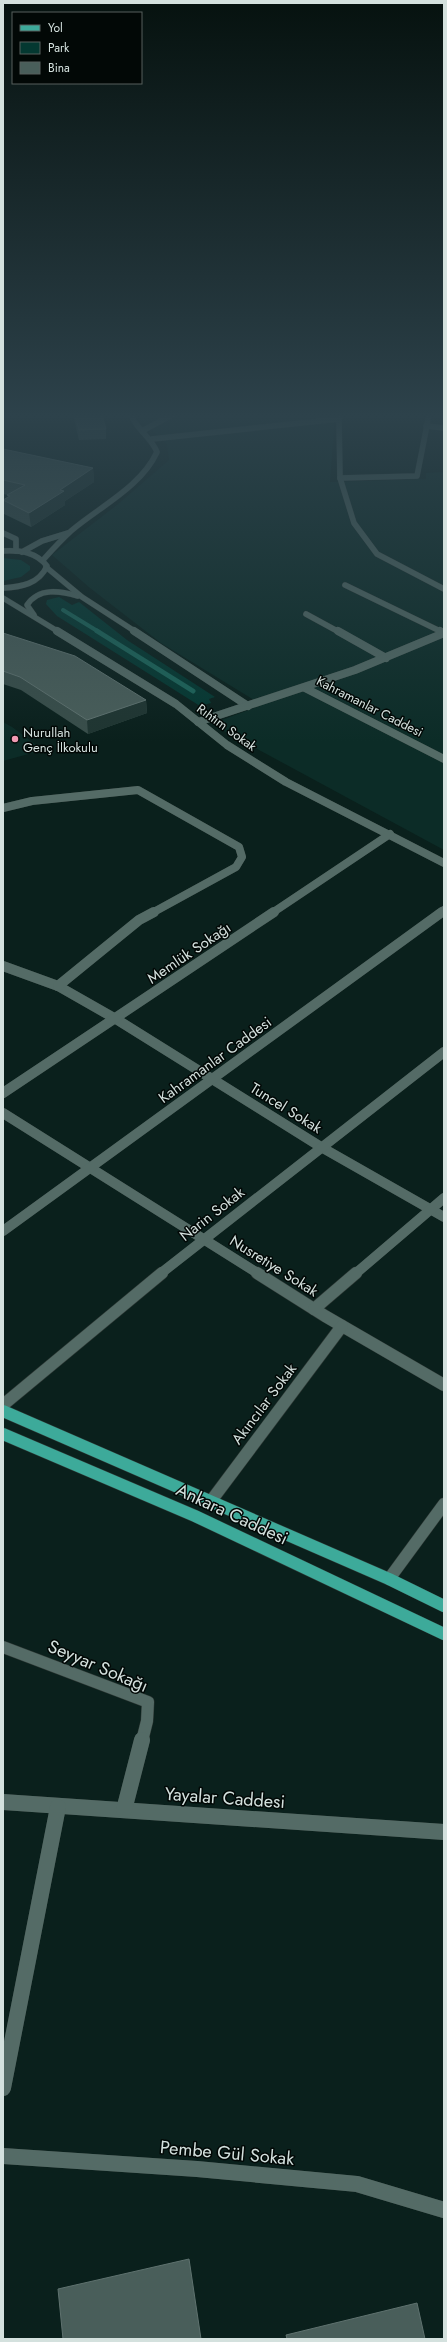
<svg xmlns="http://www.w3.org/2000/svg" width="447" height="2342" viewBox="0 0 447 2342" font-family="Jost,sans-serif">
<rect width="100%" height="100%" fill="#0a201c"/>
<g fill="#0c2c27">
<path d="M139 415H335L330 482 426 479V473L444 472V850L211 724 262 705 161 643 90 588 52 555 117 505 169 460 167 444 141 421Z"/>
<path d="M3 722 12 727 43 750 3 761Z"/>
</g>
<g fill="#043831">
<path d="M3 558 21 560 30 566V570L21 577 3 581Z"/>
<path d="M59 597 72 605 79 602 127 640 215 697 209 699 211 703 200 706 57 616 46 604 47 600Z"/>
</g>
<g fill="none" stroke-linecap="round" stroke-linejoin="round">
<path stroke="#1c655a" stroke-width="4" d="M63 610 99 632"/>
<path stroke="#1c655a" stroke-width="5" d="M97 631 193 691"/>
<g stroke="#2f3936" stroke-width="6">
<g id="minor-far4">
<path d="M341 415 339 419 340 478 354 523 377 554 444 589"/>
<path d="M426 426 444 428"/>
<path d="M142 431 172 415"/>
<path d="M152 439 339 419"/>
<path d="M340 478 417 476 429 415"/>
<path d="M3 533 16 539V551"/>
<path d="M3 551C20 550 36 552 47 566 39 584 21 587 3 588"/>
<path d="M22 552 42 541 68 533"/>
<path d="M43 560C52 550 61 540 71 531 99 507 141 487 157 452 151 437 137 430 131 415"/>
<path d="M46 567 82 597 136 632"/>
<path d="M345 585 442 632"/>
<path d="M3 598 59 632"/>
<path d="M306 614 339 632"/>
<path d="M34 615 27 605C39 587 60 591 78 596"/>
</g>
</g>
<g stroke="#2f3936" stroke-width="8">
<g id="minor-far3">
<path d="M57 631 176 704 227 745 286 782 444 863"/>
<path d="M134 631 248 706"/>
<path d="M338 631 386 658"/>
<path d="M440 631 443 633"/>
<path d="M305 688 444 759"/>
<path d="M198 722 355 670 444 633"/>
<path d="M3 808 32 801 138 790 239 847 242 857 236 867 152 913"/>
<path d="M272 913 390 834"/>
<path d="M440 913 444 910"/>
</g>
</g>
<g stroke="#2f3936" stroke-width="10">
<g id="minor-far2">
<path d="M3 966 58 986 116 1019 321 1147 444 1217"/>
<path d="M58 986 139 920 154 912"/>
<path d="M3 1093 274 912"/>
<path d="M3 1113 259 1274"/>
<path d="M3 1231 442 912"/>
<path d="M160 1274 444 1052"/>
<path d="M355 1274 444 1198"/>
</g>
</g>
<g stroke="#2f3936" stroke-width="13">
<g id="minor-far1">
<path d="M257 1273 325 1316 444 1385"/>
<path d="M314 1309 356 1273"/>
<path d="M3 1405 162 1273"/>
<path d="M211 1501 342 1326"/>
<path d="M389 1579 444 1504"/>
<path d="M3 1647 148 1702 147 1721 142 1741"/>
</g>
</g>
<g stroke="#2f3936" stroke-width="16">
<g id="minor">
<path d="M3 1802 444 1832"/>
<path d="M124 1810 142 1740"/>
<path d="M3 2088 58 1807"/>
<path d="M3 2156 197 2169 357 2184 444 2210"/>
</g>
</g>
<g stroke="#2f3936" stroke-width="13">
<g id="major">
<path d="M3 1411 389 1579 444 1606"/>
<path d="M3 1434 195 1516 444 1634"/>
</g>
</g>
<use href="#minor-far4" stroke="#546b66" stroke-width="5.5"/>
<use href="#minor-far3" stroke="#546b66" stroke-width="8"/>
<use href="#minor-far2" stroke="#546b66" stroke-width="10"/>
<use href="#minor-far1" stroke="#546b66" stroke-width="12"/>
<use href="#minor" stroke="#546b66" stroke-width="16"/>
<use href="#major" stroke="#3daa9a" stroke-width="12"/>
</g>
<g fill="#394e4a">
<path d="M73 415H102L106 429V439L79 440Z"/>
<path d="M3 449 93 468 94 482 65 501V505L31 527 4 514 3 500 8 497 7 495H8L3 494Z"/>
<path d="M3 633 146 700 147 713 88 734 21 690 3 684Z"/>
</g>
<g fill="#1f3531">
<path d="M93 468 94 482 65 501V505L31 527 29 513 60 490Z"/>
<path d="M146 700 147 713 88 734 87 720Z"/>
</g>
<g fill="#495e5a" stroke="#5f726f">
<path d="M75 415H102L106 429 79 430Z"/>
<path d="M3 449 93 468 60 490 64 491 29 513 3 500 10 496 7 495 25 485 3 480Z"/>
<path d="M3 633 75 656 146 700 87 720 20 677 3 671Z"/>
<path d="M189 2259 201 2339H63L58 2289Z"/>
<path d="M417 2303 425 2339H287L286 2335Z"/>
</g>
<linearGradient id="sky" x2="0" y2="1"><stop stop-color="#06120f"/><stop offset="0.56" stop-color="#2d424b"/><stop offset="1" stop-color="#2d424b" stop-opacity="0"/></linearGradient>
<rect width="447" height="742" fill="url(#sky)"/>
<circle fill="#f19ab3" stroke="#020806" stroke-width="1.5" cx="15" cy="739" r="4"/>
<g text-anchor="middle" stroke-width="3" stroke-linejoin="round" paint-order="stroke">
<g font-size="13" fill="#d4e1de" stroke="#020806">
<text transform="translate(370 706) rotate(27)" y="5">Kahramanlar Caddesi</text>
<text transform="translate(227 727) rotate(36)" y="5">Rıhtım Sokak</text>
</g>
<g font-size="13" fill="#d4e1de" stroke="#020806" text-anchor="start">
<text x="23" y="737">Nurullah<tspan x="23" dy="15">Genç İlkokulu</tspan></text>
</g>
<g font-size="15" fill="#d4e1de" stroke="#020806">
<text transform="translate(189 953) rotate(-34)" y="5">Memlük Sokağı</text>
<text transform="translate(215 1060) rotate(-36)" y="5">Kahramanlar Caddesi</text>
<text transform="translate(286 1108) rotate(32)" y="5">Tuncel Sokak</text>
<text transform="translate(212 1214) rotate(-38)" y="5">Narin Sokak</text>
<text transform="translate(274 1266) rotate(32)" y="5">Nusretiye Sokak</text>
<text transform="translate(264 1404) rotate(-53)" y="5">Akıncılar Sokak</text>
</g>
<g font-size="18" fill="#d4e1de" stroke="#020806">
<text transform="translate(232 1514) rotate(25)" y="6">Ankara Caddesi</text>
<text transform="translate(98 1666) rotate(23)" y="6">Seyyar Sokağı</text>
<text transform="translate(225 1798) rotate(4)" y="6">Yayalar Caddesi</text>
<text transform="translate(227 2153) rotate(5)" y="6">Pembe Gül Sokak</text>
</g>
</g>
<rect width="447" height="2342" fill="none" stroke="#d4e1de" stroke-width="8"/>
<rect x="12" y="12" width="130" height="72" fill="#020806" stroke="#565f5c"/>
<rect x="20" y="25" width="20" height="6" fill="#3daa9a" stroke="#565f5c"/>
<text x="48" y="32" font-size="12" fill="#d4e1de">Yol</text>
<rect x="20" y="42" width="20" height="12" fill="#043831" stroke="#565f5c"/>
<text x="48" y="52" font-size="12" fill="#d4e1de">Park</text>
<rect x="20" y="62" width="20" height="12" fill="#495e5a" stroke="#565f5c"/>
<text x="48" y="72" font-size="12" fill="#d4e1de">Bina</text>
</svg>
